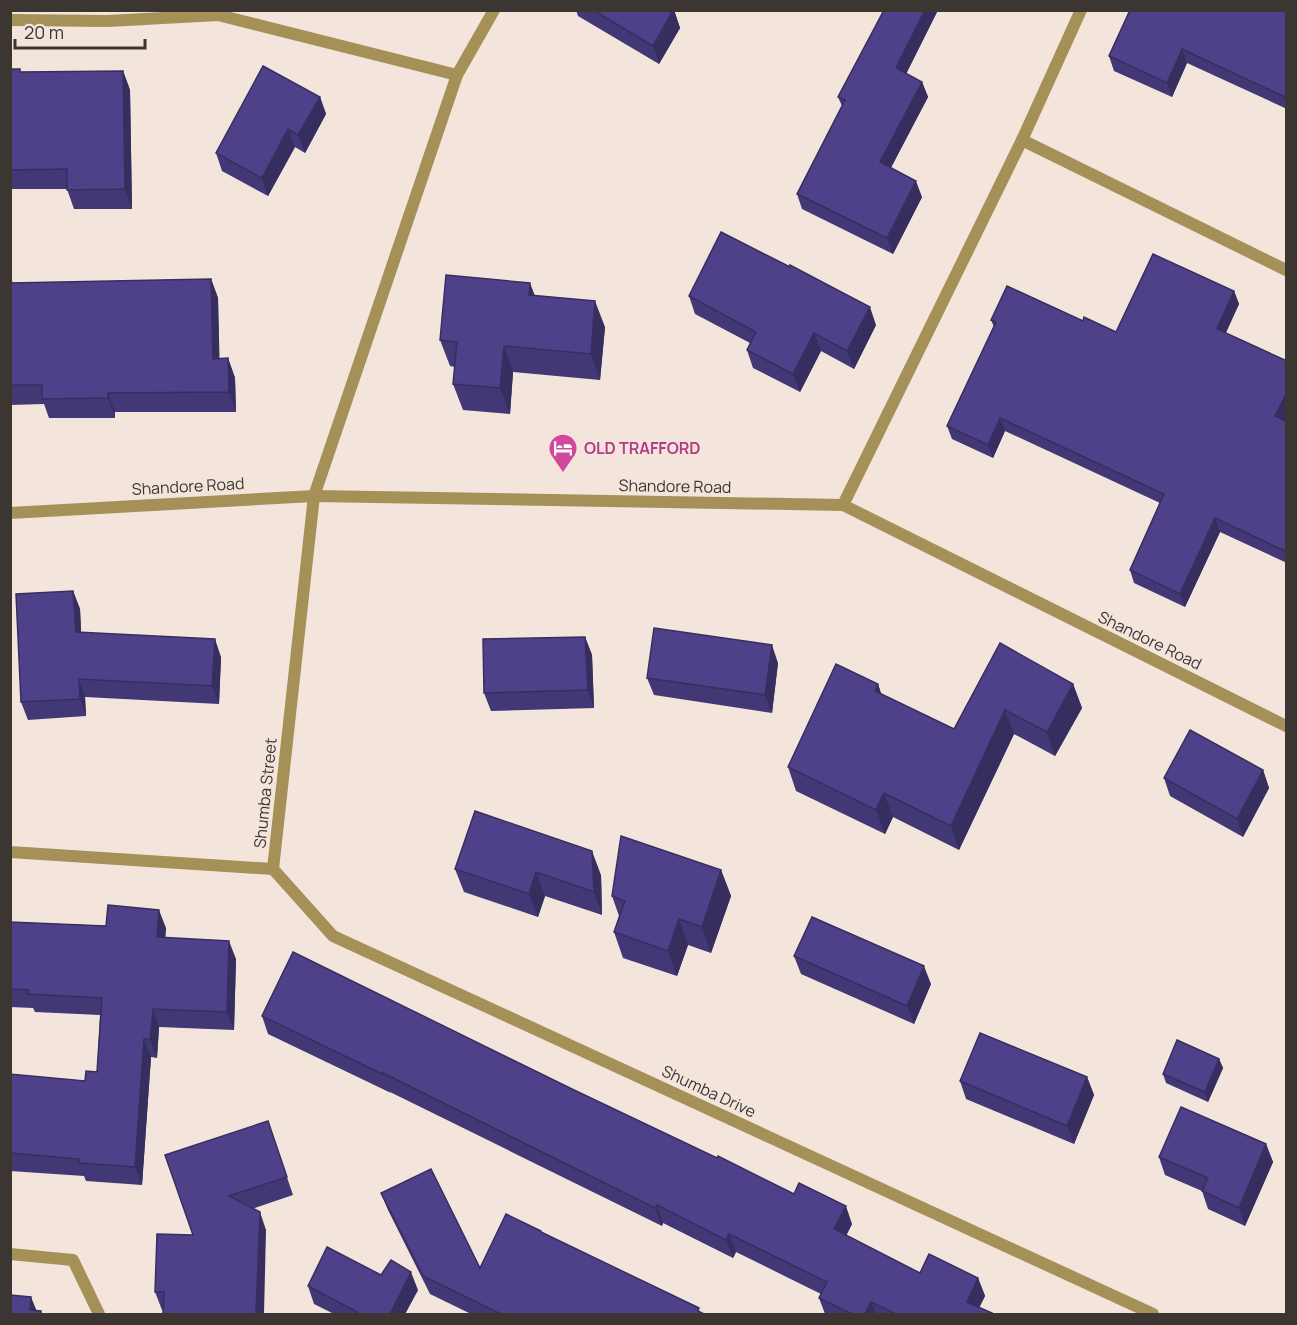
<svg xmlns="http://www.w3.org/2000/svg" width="1297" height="1325" viewBox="0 0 1297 1325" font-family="Manrope,sans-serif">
<rect width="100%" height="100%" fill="#f4e5dc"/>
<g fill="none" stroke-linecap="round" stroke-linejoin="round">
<g stroke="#a59058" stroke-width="12">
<path d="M10 20 108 21 218 15 457 75"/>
<path d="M1022 140 1286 270"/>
<path d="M843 505 1022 140 1081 10"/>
<path d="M10 852 273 869 314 496 457 75 494 10"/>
<path d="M273 869 333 936 1153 1314"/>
<path d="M10 1254 73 1260 99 1314"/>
</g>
<path stroke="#a59058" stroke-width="12" d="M10 513 314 496 843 505 1286 726"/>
</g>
<g fill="#433876">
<path d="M576 10H674L680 28 659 64 578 16Z"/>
<path d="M884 10H938L906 74 922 82 928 97 891 168 922 197 893 254 802 209 797 194 842 106 838 97Z"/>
<path d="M1287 10V109L1187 63 1172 97 1114 71 1109 56Z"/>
<path d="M10 69 22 72 123 71 130 90 132 209H74L67 189H10Z"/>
<path d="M320 97 326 114 305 153 295 147 268 196 222 171 216 153Z"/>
<path d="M10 276 13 283 211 279 218 298 219 358H228L235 378 236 412H115V418H49L44 404 10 405Z"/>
<path d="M1234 291 1239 304 1226 333 1287 361V415L1284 421 1287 422V563L1220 532 1185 607 1134 583 1130 570 1160 503 1005 431 993 458 952 439 947 426 994 327 991 320 1083 321 1116 332Z"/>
<path d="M535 296 605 327 600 380 513 372 510 414 463 410 453 384 455 367 450 366 440 340Z"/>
<path d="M689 296 876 325 854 369 821 351 800 392 753 368 747 350 750 343 695 314Z"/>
<path d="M73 591 80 609 81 632 221 657 219 704 85 697 86 716 28 720 21 702Z"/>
<path d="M585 637 592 655 594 708 491 711 484 693Z"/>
<path d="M778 663 772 713 654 695 647 678Z"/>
<path d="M878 684 881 694 954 729 1073 684 1082 708 1055 756 1014 734 959 850 893 817 885 834 796 791 788 767Z"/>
<path d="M1263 770 1269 788 1243 837 1170 796 1164 778Z"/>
<path d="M455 869 601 875 602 915 545 896 538 917 464 892Z"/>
<path d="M721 870 731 896 711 953 688 945 677 976 623 958 614 932 619 916 612 896Z"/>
<path d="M10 922 166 928 165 938 236 959 234 1030 159 1027 157 1058 151 1057 142 1185 86 1181 84 1176 10 1171V1074L85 1081 97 1072 100 1015 35 1012 33 1008 10 1007Z"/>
<path d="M794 956 931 984 914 1024 801 974Z"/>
<path d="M262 1016 574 1090 852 1224 846 1236 920 1273 978 1278 985 1296 979 1308 994 1314H825L819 1298 821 1294 736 1252 733 1258 663 1223 662 1226 390 1092 391 1093 268 1034Z"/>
<path d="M1219 1059 1223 1068 1208 1102 1166 1083 1163 1074Z"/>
<path d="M1087 1077 1094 1095 1074 1144 966 1099 960 1081Z"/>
<path d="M274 1139 293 1195 252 1209 266 1230 163 1310H162L155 1292 193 1235Z"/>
<path d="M1266 1144 1273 1162 1245 1226 1208 1209 1202 1191 1165 1175 1159 1157Z"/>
<path d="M381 1193 480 1268 541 1231 542 1233 704 1314H471L430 1294 388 1210Z"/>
<path d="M381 1275 418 1290 405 1314H334L314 1304 308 1286Z"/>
</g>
<g fill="#372e60">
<path d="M674 10 680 28 659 64 653 46Z"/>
<path d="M925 10H938L901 84 896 68Z"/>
<path d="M1182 49 1187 63 1172 97 1167 83Z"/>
<path d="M123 71 130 90 132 209 125 189Z"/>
<path d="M922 82 928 97 885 178 880 162Z"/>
<path d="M320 97 326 114 305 153 298 135Z"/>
<path d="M288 129 295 147 268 196 262 178Z"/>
<path d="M916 181 922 197 893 254 887 238Z"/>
<path d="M211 279 218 298 220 378 213 359Z"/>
<path d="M530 283 540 309 529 295Z"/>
<path d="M1234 291 1239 304 1221 342 1217 329Z"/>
<path d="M595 301 605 327 600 380 591 354Z"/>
<path d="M870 307 876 325 854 369 847 351Z"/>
<path d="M814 333 821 351 800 392 793 374Z"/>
<path d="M504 346 513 372 510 414 500 388Z"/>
<path d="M228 358 235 378 236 412 229 392Z"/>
<path d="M1287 392V415L1280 430 1275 416Z"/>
<path d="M108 393 115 412V418L108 398Z"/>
<path d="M1000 418 1005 431 993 458 988 445Z"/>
<path d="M1215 518 1220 532 1185 607 1180 594Z"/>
<path d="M73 591 80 609 82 650 76 632Z"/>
<path d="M585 637 592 655 594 708 588 690Z"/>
<path d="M215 639 221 657 219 704 212 686Z"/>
<path d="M772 645 778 663 772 713 765 695Z"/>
<path d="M79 679 85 697 86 716 80 699Z"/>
<path d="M878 684 886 708 875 691Z"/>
<path d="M1073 684 1082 708 1055 756 1047 732Z"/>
<path d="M1005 710 1014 734 959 850 951 826Z"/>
<path d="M1263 770 1269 788 1243 837 1237 819Z"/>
<path d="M884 793 893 817 885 834 876 810Z"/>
<path d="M592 851 601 875 602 915 594 892Z"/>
<path d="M721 870 731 896 711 953 702 927Z"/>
<path d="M536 872 545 896 538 917 529 894Z"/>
<path d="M159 910 166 928 164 955 157 937Z"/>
<path d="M679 919 688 945 677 976 668 951Z"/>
<path d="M229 941 236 959 234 1030 227 1012Z"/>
<path d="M924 966 931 984 914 1024 907 1006Z"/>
<path d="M153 1009 159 1027 157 1058 150 1040Z"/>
<path d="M144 1039 151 1057 142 1185 135 1167Z"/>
<path d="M1219 1059 1223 1068 1208 1102 1205 1092Z"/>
<path d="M1087 1077 1094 1095 1074 1144 1067 1126Z"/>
<path d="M1266 1144 1273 1162 1245 1226 1239 1208Z"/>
<path d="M657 1205 663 1223 662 1226 655 1208Z"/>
<path d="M846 1206 852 1224 840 1247 834 1229Z"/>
<path d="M260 1212 266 1230 264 1314H256Z"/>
<path d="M729 1234 736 1252 733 1258 726 1240Z"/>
<path d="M411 1272 418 1290 405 1314H390Z"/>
<path d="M978 1278 985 1296 976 1314 967 1302Z"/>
<path d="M31 1297 38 1314 30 1310Z"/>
<path d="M871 1302 876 1314H865Z"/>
</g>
<g fill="#4e4189" stroke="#372e60" stroke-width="1.5">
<path d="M593 10H673L653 46Z"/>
<path d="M884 10H925L896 68 922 82 880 162 916 181 887 238 797 194 845 100 838 97Z"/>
<path d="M1130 10H1287V98L1182 49 1167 83 1109 56Z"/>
<path d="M263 66 320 97 298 135 288 129 262 178 216 153Z"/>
<path d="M10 69H20V72L123 71 125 189 67 190V169L10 170Z"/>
<path d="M721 232 790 267V265L870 307 847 351 814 333 793 374 747 350 756 332 689 296Z"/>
<path d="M1153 254 1234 291 1217 329 1287 361V392L1275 416 1287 422V552L1215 518 1180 594 1130 570 1164 494 1000 418 988 445 947 426 996 322 991 320 1007 286 1083 321 1084 317 1116 332Z"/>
<path d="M446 275 530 283 529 295 595 301 591 354 504 346 500 388 453 384 457 342 440 340Z"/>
<path d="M211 279 213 359 228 358 229 392 108 393V398L42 399V385H10V283Z"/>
<path d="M73 591 76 632 215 639 212 686 79 679 80 699 21 702 16 594Z"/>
<path d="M654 628 772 645 765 695 647 678Z"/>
<path d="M585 637 588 690 484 693 483 639Z"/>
<path d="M1000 643 1073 684 1047 732 1005 710 951 826 884 793 876 810 788 767 836 664 878 684 875 691 954 729Z"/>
<path d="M1190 730 1263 770 1237 819 1164 778Z"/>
<path d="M475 811 592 851 594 892 536 872 529 894 455 869Z"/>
<path d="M621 836 721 870 702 927 679 919 668 951 614 932 625 901 612 896Z"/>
<path d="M108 905 159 910 157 937 229 941 227 1012 153 1009 150 1040 144 1039 135 1167 79 1163V1159L10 1153V1074L85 1081 86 1071 97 1072 102 998 28 994 29 990 10 989V922L106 926Z"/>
<path d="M812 917 924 966 907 1006 794 956Z"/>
<path d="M293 952 574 1090 717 1158 718 1156 794 1194 799 1183 846 1206 834 1229 920 1273 929 1254 978 1278 967 1302 994 1314H896L871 1302 865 1314H852L819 1298 827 1282 729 1234 726 1240 657 1205 655 1208 383 1073 384 1075 262 1016Z"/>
<path d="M980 1033 1087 1077 1067 1126 960 1081Z"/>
<path d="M1177 1040 1219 1059 1205 1092 1163 1074Z"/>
<path d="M1181 1107 1266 1144 1239 1208 1202 1191 1208 1178 1159 1157Z"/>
<path d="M268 1121 287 1177 229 1196 260 1212 256 1314H163L164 1292H155L157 1234 193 1235 165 1155Z"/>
<path d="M431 1169 480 1268 506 1214 541 1231V1232L699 1308 698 1311 704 1314H501L423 1276 381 1193Z"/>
<path d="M327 1247 381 1275 391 1260 411 1272 390 1314H355L357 1312 308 1286Z"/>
<path d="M10 1295 31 1297 30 1310 41 1311V1314H10Z"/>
</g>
<defs>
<g id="hotel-pin" transform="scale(1.5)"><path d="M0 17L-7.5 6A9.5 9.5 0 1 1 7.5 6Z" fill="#d1479c" stroke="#f4e5dc"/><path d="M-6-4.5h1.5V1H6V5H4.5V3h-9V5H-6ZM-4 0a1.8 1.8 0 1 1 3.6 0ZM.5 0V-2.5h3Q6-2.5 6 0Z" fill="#fff"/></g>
</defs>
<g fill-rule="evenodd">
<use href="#hotel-pin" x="563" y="448"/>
</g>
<g text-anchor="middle" stroke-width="6" stroke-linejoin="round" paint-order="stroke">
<g font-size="16" font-weight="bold" fill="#b23c85" stroke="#f4e5dc" text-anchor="start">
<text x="584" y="454">OLD TRAFFORD</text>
</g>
<g font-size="16" fill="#3b3632" stroke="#f4e5dc">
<text transform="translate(188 486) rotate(-3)" y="6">Shandore Road</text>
<text transform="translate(675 486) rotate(1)" y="6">Shandore Road</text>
<text transform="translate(1150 640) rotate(26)" y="6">Shandore Road</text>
<text transform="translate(265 793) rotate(-84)" y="6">Shumba Street</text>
<text transform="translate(709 1091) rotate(25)" y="6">Shumba Drive</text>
</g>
</g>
<rect width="1297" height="1325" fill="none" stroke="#3b3632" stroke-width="24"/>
<path d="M15 39v9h130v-9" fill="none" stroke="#3b3632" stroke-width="3"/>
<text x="24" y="39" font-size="18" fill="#3b3632" stroke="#f4e5dc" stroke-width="4.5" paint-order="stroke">20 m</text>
</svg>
